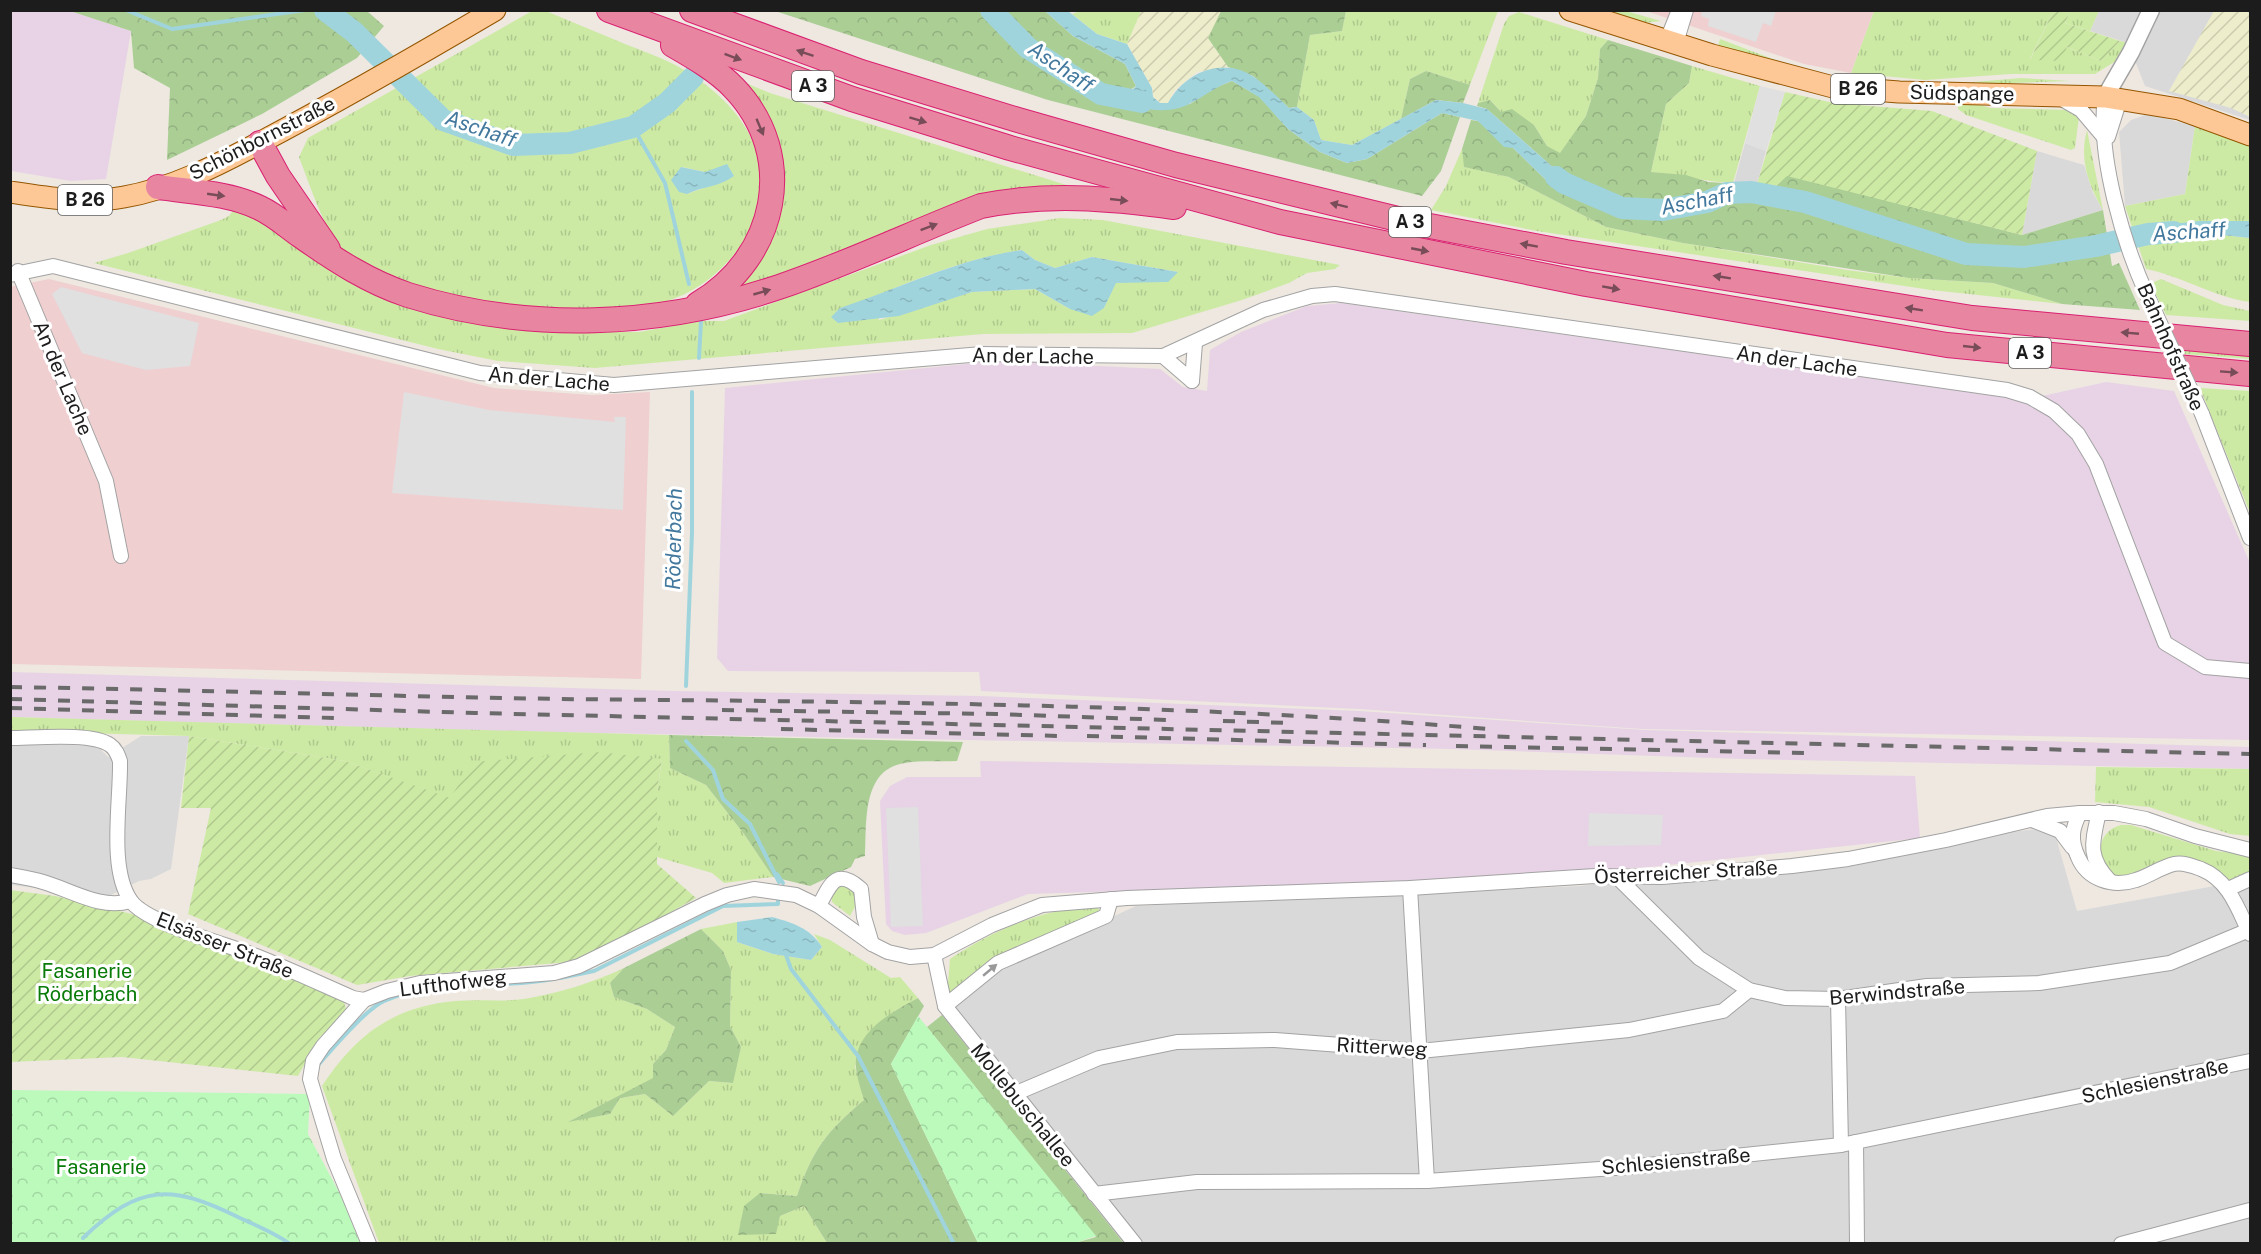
<svg xmlns="http://www.w3.org/2000/svg" width="2261" height="1254" viewBox="0 0 2261 1254" font-family="'Public Sans',sans-serif">
<defs>
<pattern id="farmland-furrows" width="10" height="10" patternUnits="userSpaceOnUse" patternTransform="scale(1.5)"><rect width="10" height="10" fill="#ededcb"/><path d="M-1 1l2-2M0 10L10 0M9 11l2-2" fill="none" stroke="#cbcbae"/></pattern>
<pattern id="grass-tufts" width="24" height="20" patternUnits="userSpaceOnUse" patternTransform="scale(1.5)"><rect width="24" height="20" fill="#cdeaa5"/><path d="M3 7l-1-3M5 7V3M7 7l1-3M15 17l-1-3M17 17v-4M19 17l1-3" fill="none" stroke="#afc88d"/></pattern>
<pattern id="forest-crowns" width="20" height="18" patternUnits="userSpaceOnUse" patternTransform="scale(1.5)"><rect width="20" height="18" fill="#abce95"/><path d="M2 6a3 3 0 1 1 6 0M12 15a3 3 0 1 1 6 0" fill="none" stroke="#93b080"/></pattern>
<pattern id="park-crowns" width="20" height="18" patternUnits="userSpaceOnUse" patternTransform="scale(1.5)"><rect width="20" height="18" fill="#bcfabc"/><path d="M2 6a3 3 0 1 1 6 0M12 15a3 3 0 1 1 6 0" fill="none" stroke="#a1d6a1"/></pattern>
<pattern id="garden-furrows" width="10" height="10" patternUnits="userSpaceOnUse" patternTransform="scale(1.5)"><rect width="10" height="10" fill="#cdeaa5"/><path d="M-1 1l2-2M0 10L10 0M9 11l2-2" fill="none" stroke="#afc88d"/></pattern>
<pattern id="water-ripples" width="26" height="14" patternUnits="userSpaceOnUse" patternTransform="scale(1.5)"><rect width="26" height="14" fill="#a0d4dd"/><path d="M2 4q2-2 4 0t4 0M15 11q2-2 4 0t4 0" fill="none" stroke="#89b5bd"/></pattern>
</defs>
<rect width="100%" height="100%" fill="#eee8e1"/>
<g fill="#dad9d9">
<path d="M2099 11H2250V120L2145 86 2128 43 2090 31Z"/>
<path d="M2148 114 2195 126 2185 194 2125 206 2119 132 2131 120Z"/>
<path d="M1745 143 1766 151 1757 184 1734 183Z"/>
<path d="M2037 151 2084 165 2093 193 2103 210 2022 235Z"/>
<path d="M141 736H189L171 869 151 879 139 881 109 896 11 885V743L97 746 108 757Z"/>
<path d="M2053 827 2077 911 2231 883 2250 876V1243H1124L942 1015 998 969 1136 906 1580 886Z"/>
</g>
<g fill="#f0cfd1">
<path d="M1646 11H1874L1851 73 1804 64Z"/>
<path d="M49 279 494 388 592 395 650 392 641 679 11 664 10 287Z"/>
</g>
<g fill="#e7d3e5">
<path d="M10 11H70L131 31 106 179 71 181 11 171Z"/>
<path d="M1341 303 2024 400 2106 382 2174 391 2250 563V740L1642 729 1359 709 981 691 979 672 728 671 717 658 725 388 996 361 1160 369 1183 387 1207 391 1210 350 1241 332 1307 306Z"/>
<path d="M11 672 675 691 981 696 1359 711 1645 730 2250 747V769L1742 759 1451 749 489 731 11 717Z"/>
<path d="M980 761 1915 776 1920 838 1650 867 1413 882 1028 894 926 933 905 935 892 931 886 924 880 801 890 786 907 777H981Z"/>
</g>
<g fill="url(#farmland-furrows)">
<path d="M1141 11H1221L1208 38 1228 67 1197 72 1175 90 1168 103H1161L1153 97 1152 88 1127 44Z"/>
<path d="M2247 11 2250 12V117L2231 108 2169 91 2214 11Z"/>
</g>
<g fill="url(#grass-tufts)" fill-rule="evenodd">
<path d="M532 11H546C572 22 599 33 625 44 651 54 680 64 702 82 725 99 745 120 755 147 780 217 724 288 657 304 589 321 392 304 343 251 325 232 309 183 299 157L308 138ZM682 167 705 172 706 187 687 194Z"/>
<path d="M1081 11H1141L1127 44 1097 34 1072 14Z"/>
<path d="M1346 11H1498L1470 85 1426 71 1410 79 1401 119 1352 145 1321 140 1314 120 1297 107 1310 35 1342 31Z"/>
<path d="M1605 11H1626L1661 21 1644 23Z"/>
<path d="M1874 11H2053L2030 59 2067 47 2101 61 2120 41 2128 43 2116 61 2095 74H2011L1925 80 1851 73Z"/>
<path d="M2067 11H2099L2090 31 2065 23 2070 12Z"/>
<path d="M1519 12 1608 40 1600 49 1598 78 1586 116 1560 154 1547 146 1534 125 1501 112 1490 100 1478 103 1504 24 1509 16Z"/>
<path d="M1720 39 1812 74 1899 84 1938 85 2021 78 2071 81 1899 87 1811 76 1718 46Z"/>
<path d="M1692 66 1760 86 1733 183C1705 182 1679 175 1651 172L1666 104 1689 83Z"/>
<path d="M738 80 770 93 1089 192 1058 190 721 297 776 220Z"/>
<path d="M1969 102 1991 108 2070 110 2079 117 2075 148 2071 150 1966 115 1958 109V103Z"/>
<path d="M2195 126 2250 144V221H2199L2189 241 2213 234 2250 238V302C2213 297 2182 276 2146 269L2125 206 2185 194Z"/>
<path d="M2087 130 2103 210C2088 185 2079 158 2087 130Z"/>
<path d="M1462 149 1465 167 1509 177 1606 227 1683 243 1847 270 1909 278 1993 283 2062 304 1931 290 1537 231 1431 210 1446 186Z"/>
<path d="M234 209 248 214 285 236 339 276 381 296 465 321 541 332H639L701 321H724L931 245 987 229 1060 218 1103 220 1340 265 1335 269 1307 273 1289 283 1242 300 1132 333 983 334 595 368 498 361 438 349 94 263 128 253 221 220 229 216ZM1022 250 1035 260 1055 268 1092 257 1178 272 1115 283 1104 308 1070 309 1035 289 972 292 879 320 874 297C922 276 970 258 1022 250Z"/>
<path d="M2161 279 2223 305 2250 311V321L2166 315 2152 287 2154 282Z"/>
<path d="M2180 348 2250 353V359L2184 354Z"/>
<path d="M2200 388 2250 391V513Z"/>
<path d="M11 717 669 735 670 768 706 785 744 834 773 877 724 883 712 873 657 857V791L662 760 450 799 345 761 189 736 11 731Z"/>
<path d="M2096 767 2250 769V836L2230 834 2149 807 2095 802Z"/>
<path d="M2121 825H2131L2216 851 2250 855V876L2231 883C2208 860 2182 851 2151 865 2139 871 2128 877 2115 875 2094 861 2096 831 2121 825Z"/>
<path d="M844 885 856 894V905L850 916 832 902C831 892 835 888 844 885Z"/>
<path d="M1097 905 1100 912 947 996 950 959C995 929 1043 909 1097 905Z"/>
<path d="M737 922V942L773 954 811 960 822 947 814 934 830 940 891 978 900 977 918 998 893 1012 855 1066 864 1100C826 1132 813 1149 797 1196L760 1193 780 1216 804 1206 827 1243H379L322 1086C356 1035 392 1007 455 1001 478 999 501 1002 524 999 559 993 592 983 624 968L610 983 614 997 647 1009 675 1027 666 1050 653 1064 654 1078 570 1121 610 1114 620 1098 645 1094 673 1116 709 1081 732 1083 741 1047 730 1026 731 970 723 951 701 929Z"/>
</g>
<g fill="url(#forest-crowns)">
<path d="M70 11H367L384 26 357 58 262 114 167 160 170 88 134 68 131 31Z"/>
<path d="M775 11H1045L1073 36 1125 64 1136 86 1115 100 1134 108 1190 104 1214 88 1232 81 1260 97 1288 129 1320 152 1347 163 1367 159 1442 113 1460 117 1441 171 1422 196 1048 100Z"/>
<path d="M1221 11H1346L1342 31 1310 35 1297 107 1289 108 1253 76 1228 67 1208 38Z"/>
<path d="M1608 40 1692 66 1689 83 1666 104 1651 172 1686 175 1708 182 1776 186 1787 175 2022 235 2103 210 2112 266 2119 263 2140 310 2062 304 1993 283 1909 278 1683 243 1606 227 1509 177 1464 167 1462 149 1471 120 1478 121 1513 148 1547 181 1583 185 1555 169 1487 109 1477 106 1478 103 1490 100 1501 112 1512 109 1534 125 1547 146 1560 153 1586 116 1598 78 1600 49Z"/>
<path d="M1426 71 1470 85 1463 103 1436 100 1401 119 1410 79Z"/>
<path d="M669 735 963 742 957 761C940 762 922 760 905 763 861 769 867 824 865 856L855 859 851 867 810 886 773 877 744 834 706 785 670 768Z"/>
<path d="M701 929 723 951 731 970 730 1026 741 1047 733 1083 709 1081 673 1116 645 1094 620 1098 610 1114 568 1122 653 1078V1064L666 1050 675 1027 647 1009 614 997 610 983 624 968Z"/>
<path d="M918 998 924 1006 891 1064 978 1243H827L804 1206 780 1216 776 1234 738 1235 744 1206 760 1193 797 1196C813 1149 826 1132 864 1100 861 1090 857 1078 856 1068 853 1032 892 1012 918 998Z"/>
<path d="M942 1015 1122 1241 1124 1243H1075L1096 1237 927 1027Z"/>
</g>
<g fill="url(#park-crowns)">
<path d="M918 1016 927 1027 1096 1236 1075 1243H978L891 1064Z"/>
<path d="M11 1090 310 1094 308 1134 340 1194 360 1243 11 1244Z"/>
</g>
<g fill="url(#garden-furrows)">
<path d="M2053 11 2070 12 2065 23 2120 41 2101 61 2067 47 2061 61 2030 60Z"/>
<path d="M1785 92 1834 103 1932 111 2037 151 2022 235 1787 176 1776 186 1757 184Z"/>
<path d="M189 736 345 761 450 798 473 762 599 752 662 759 657 791V864L696 898 619 941 569 962 410 976 357 985 188 914 211 808H181Z"/>
<path d="M10 890 55 896 132 914 188 939 279 971 344 1002 347 1012 320 1037 298 1076 122 1057 11 1062Z"/>
</g>
<g fill="#e0e0e0">
<path d="M1702 11V10L1776 11 1771 26 1763 23 1756 42 1708 26 1709 19 1701 16Z"/>
<path d="M1760 86 1785 92 1766 151 1745 143Z"/>
<path d="M61 287 199 323 190 366 146 370 82 353 52 294Z"/>
<path d="M404 392 489 410 615 422 614 417H626L623 510 392 493Z"/>
<path d="M918 807 923 926 891 927 886 808Z"/>
<path d="M1589 813 1663 815 1661 845 1588 846Z"/>
</g>
<g fill="url(#water-ripples)">
<path d="M1045 11H1068L1097 34 1127 44 1152 88 1153 97 1160 103H1168C1185 72 1223 56 1254 77 1267 86 1278 98 1289 108L1297 107 1314 120 1321 140 1352 145 1436 100 1463 103 1487 109 1555 169 1583 185 1582 191 1576 195 1547 181 1513 148 1504 147 1478 121 1442 113 1367 159 1347 163 1320 152 1288 129 1259 97 1232 81C1217 86 1206 95 1191 103 1169 116 1138 109 1115 100L1120 94 1129 93 1136 86 1125 64 1073 36Z"/>
<path d="M727 164 734 176C720 187 703 186 687 194L679 192 671 180 681 167 705 172Z"/>
<path d="M2199 221H2250V238L2213 234 2189 241 2148 245 2139 228Z"/>
<path d="M1022 250 1035 260 1055 268 1092 257 1178 272 1168 282 1116 283 1104 308 1092 316 1070 309 1035 289 972 292 899 316 838 323 831 317 840 308C901 288 957 259 1022 250Z"/>
<path d="M772 917C793 923 810 928 822 947L811 960 773 954 737 942V922Z"/>
</g>
<g fill="none" stroke-linecap="round" stroke-linejoin="round">
<g stroke="#a0d4dd" stroke-width="4">
<path d="M126 10 172 29 305 10"/>
<path d="M2250 10V11"/>
<path d="M633 127 665 183 689 284"/>
<path d="M699 358 701 321"/>
<path d="M686 686 692 533V392"/>
<path d="M686 741 713 770 723 799 750 824 779 882"/>
<path d="M777 874 783 883"/>
<path d="M785 952 791 969 858 1056 954 1244"/>
<path d="M560 978 594 971 723 906 778 904V900"/>
<path d="M318 1065C333 1048 365 1010 384 1001 436 977 499 990 553 979"/>
<path d="M83 1238C140 1183 172 1184 240 1218 257 1226 275 1233 290 1244"/>
</g>
<g stroke="#a0d4dd" stroke-width="22">
<path d="M325 10 354 32 443 120 513 145 570 143 633 127 667 103 693 77"/>
<path d="M991 10 1028 48 1101 94 1142 102"/>
<path d="M1556 177 1564 183 1622 208 1663 210 1707 202 1727 193 1751 192 1805 202 1966 254 2024 257 2096 246 2148 234 2174 232"/>
</g>
<g stroke="#a3a3a3" stroke-width="16">
<g id="minor">
<path d="M1667 40 1679 10"/>
<path d="M1676 43 1686 10"/>
<path d="M2105 97C2097 155 2123 242 2147 295"/>
<path d="M2060 98 2081 110 2103 136"/>
<path d="M2108 137 2120 99"/>
<path d="M18 271 106 481 121 556"/>
<path d="M10 275 53 266 480 373 614 385 982 354 1163 356 1263 310 1312 296 1335 294 2007 390 2030 397 2054 411 2078 434 2096 464 2165 643 2205 667 2250 671"/>
<path d="M1163 356 1192 381"/>
<path d="M1192 381 1195 343"/>
<path d="M2202 414 2250 538"/>
<path d="M10 738C34 738 92 732 110 745 116 749 118 755 120 761 121 800 108 869 131 901 146 923 229 945 256 956 289 969 321 984 353 998L364 1000"/>
<path d="M2099 812C2092 843 2087 857 2110 881"/>
<path d="M2080 813C2072 828 2070 840 2078 857 2087 879 2112 888 2136 880 2149 876 2161 867 2174 864 2183 862 2193 866 2201 869 2229 880 2238 909 2250 934"/>
<path d="M2032 820 2060 831 2072 847"/>
<path d="M10 875C21 877 33 879 43 882 71 890 101 910 130 901"/>
<path d="M1617 877 1699 958 1749 990 1785 998 1838 999 1927 986 2039 983 2170 963 2249 930"/>
<path d="M1410 888 1427 1181"/>
<path d="M2228 889 2250 879"/>
<path d="M819 906C831 882 837 868 861 889L864 917 872 944"/>
<path d="M934 955 945 1006 1135 1244"/>
<path d="M1838 999 1841 1145"/>
<path d="M945 1006 998 963 1106 916 1111 899"/>
<path d="M1014 1094 1099 1058 1177 1042 1275 1040 1420 1051 1629 1030 1723 1011 1749 990"/>
<path d="M1856 1142 1857 1244"/>
<path d="M1094 1194 1197 1182 1427 1181 1629 1167 1841 1145 2250 1061"/>
<path d="M369 1244 334 1159 310 1079 313 1061 323 1046 364 1000 387 991 420 983 554 973 579 966 705 904 727 895 754 889 796 895 819 906 872 944 888 952 910 957 934 955 992 925 1042 905 1127 898 1410 888 1595 876 1662 877 1792 866 1848 859 1946 840 2047 816 2080 813H2114L2146 819 2195 836 2250 850"/>
<path d="M2121 1244 2250 1210"/>
</g>
</g>
<g stroke="#a3a3a3" stroke-width="19">
<path id="tertiary" d="M2105 97 2131 52 2151 10"/>
</g>
<g stroke="#945600" stroke-width="23">
<g id="primary">
<path d="M1570 10 1712 55 1833 87 1899 92 2105 97 2179 109 2250 135"/>
<path d="M10 192C49 198 86 204 124 197 171 189 218 165 259 143 339 101 417 56 495 10"/>
</g>
</g>
<g stroke="#da2070" stroke-width="26">
<g id="motorway">
<path d="M609 10 852 99 1010 148 1280 222 1586 284 1947 345 2250 374"/>
<path d="M692 10 861 72 1018 120 1176 165 1414 223 1566 252 1972 318 2250 344"/>
<path d="M673 45C694 57 718 71 734 88 799 156 777 258 698 304"/>
<path d="M260 143 278 176 328 249"/>
<path d="M158 187C192 192 229 193 260 208 275 215 288 227 301 236 335 260 369 282 408 295 529 333 660 327 779 287 847 264 914 232 981 206 1046 193 1109 198 1174 207"/>
</g>
</g>
<use href="#minor" stroke="#fff" stroke-width="14"/>
<use href="#tertiary" stroke="#fff" stroke-width="16"/>
<use href="#primary" stroke="#fec896" stroke-width="21"/>
<use href="#motorway" stroke="#e886a1" stroke-width="24"/>
<g stroke="#6a6a6a" stroke-width="4" stroke-dasharray="12 12" stroke-linecap="butt">
<path d="M10 687C194 690 377 696 560 699 870 702 1179 703 1488 729"/>
<path d="M10 699 475 713 2250 754"/>
<path d="M10 708 334 718"/>
<path d="M722 710 996 714 1169 720"/>
<path d="M1223 721 1292 723"/>
<path d="M781 729 1060 736"/>
<path d="M1087 736 1426 745"/>
<path d="M1456 746 1807 753"/>
</g>
<g stroke="#a3a3a3" stroke-width="16" stroke-linecap="butt">
<path id="minor-bridge" d="M2147 295 2202 414"/>
</g>
<use href="#minor-bridge" stroke="#fff" stroke-width="14"/>
</g>
<defs><path id="oneway-solid" d="M-6-.8H1V-3.2L6.5 0L1 3.2V.8H-6Z" transform="scale(1.5)"/></defs>
<g fill="#784c58">
<use href="#oneway-solid" transform="translate(805 53) rotate(-161)"/>
<use href="#oneway-solid" transform="translate(733 57) rotate(20)"/>
<use href="#oneway-solid" transform="translate(918 120) rotate(17)"/>
<use href="#oneway-solid" transform="translate(760 127) rotate(67)"/>
<use href="#oneway-solid" transform="translate(216 195) rotate(8)"/>
<use href="#oneway-solid" transform="translate(1119 200) rotate(6)"/>
<use href="#oneway-solid" transform="translate(1339 205) rotate(-166)"/>
<use href="#oneway-solid" transform="translate(929 227) rotate(-21)"/>
<use href="#oneway-solid" transform="translate(1529 245) rotate(-170)"/>
<use href="#oneway-solid" transform="translate(1420 250) rotate(11)"/>
<use href="#oneway-solid" transform="translate(1722 277) rotate(-171)"/>
<use href="#oneway-solid" transform="translate(1611 288) rotate(10)"/>
<use href="#oneway-solid" transform="translate(762 292) rotate(-16)"/>
<use href="#oneway-solid" transform="translate(1914 309) rotate(-171)"/>
<use href="#oneway-solid" transform="translate(2130 333) rotate(-175)"/>
<use href="#oneway-solid" transform="translate(1972 347) rotate(6)"/>
<use href="#oneway-solid" transform="translate(2229 372) rotate(4)"/>
</g>
<use fill="#999" href="#oneway-solid" transform="translate(990 970) rotate(-40)"/>
<g text-anchor="middle" stroke-width="6" stroke-linejoin="round" paint-order="stroke">
<g fill="#fff" stroke="#606060" stroke-width="1.5">
<rect x="792" y="71" width="42" height="30" rx="4.5"/>
<rect x="1831" y="74" width="54" height="30" rx="4.5"/>
<rect x="58" y="185" width="54" height="30" rx="4.5"/>
<rect x="1389" y="207" width="42" height="30" rx="4.5"/>
<rect x="2009" y="338" width="42" height="30" rx="4.5"/>
</g>
<g font-size="18" font-weight="bold" fill="#1c1c1c">
<text x="813" y="92">A 3</text>
<text x="1858" y="95">B 26</text>
<text x="85" y="206">B 26</text>
<text x="1410" y="228">A 3</text>
<text x="2030" y="359">A 3</text>
</g>
<g font-size="20" fill="#1c1c1c" stroke="#fff">
<text transform="translate(1962 93) rotate(1)" y="7">Südspange</text>
<text transform="translate(262 138) rotate(-27)" y="7">Schönbornstraße</text>
<text transform="translate(2171 347) rotate(66)" y="7">Bahnhofstraße</text>
<text transform="translate(1033 356) rotate(1)" y="7">An der Lache</text>
<text transform="translate(1797 361) rotate(8)" y="7">An der Lache</text>
<text transform="translate(63 378) rotate(67)" y="7">An der Lache</text>
<text transform="translate(549 379) rotate(5)" y="7">An der Lache</text>
<text transform="translate(1686 872) rotate(-3)" y="7">Österreicher Straße</text>
<text transform="translate(225 945) rotate(22)" y="7">Elsässer Straße</text>
<text transform="translate(453 983) rotate(-7)" y="7">Lufthofweg</text>
<text transform="translate(1897 992) rotate(-5)" y="7">Berwindstraße</text>
<text transform="translate(1382 1047) rotate(3)" y="7">Ritterweg</text>
<text transform="translate(2155 1081) rotate(-12)" y="7">Schlesienstraße</text>
<text transform="translate(1023 1105) rotate(51)" y="7">Mollebuschallee</text>
<text transform="translate(1676 1161) rotate(-5)" y="7">Schlesienstraße</text>
</g>
<g font-size="20" fill="#097b09" stroke="#fff">
<text x="87" y="978">Fasanerie<tspan x="87" dy="23">Röderbach</tspan></text>
<text x="101" y="1174">Fasanerie</text>
</g>
<g font-size="21" font-style="italic" fill="#42789d" stroke="#fff">
<text transform="translate(1061 67) rotate(34)" y="7">Aschaff</text>
<text transform="translate(481 129) rotate(19)" y="7">Aschaff</text>
<text transform="translate(1697 201) rotate(-11)" y="7">Aschaff</text>
<text transform="translate(2189 232) rotate(-4)" y="7">Aschaff</text>
<text transform="translate(674 539) rotate(-89)" y="7">Röderbach</text>
</g>
</g>
<rect width="2261" height="1254" fill="none" stroke="#1c1c1c" stroke-width="24"/>
</svg>
